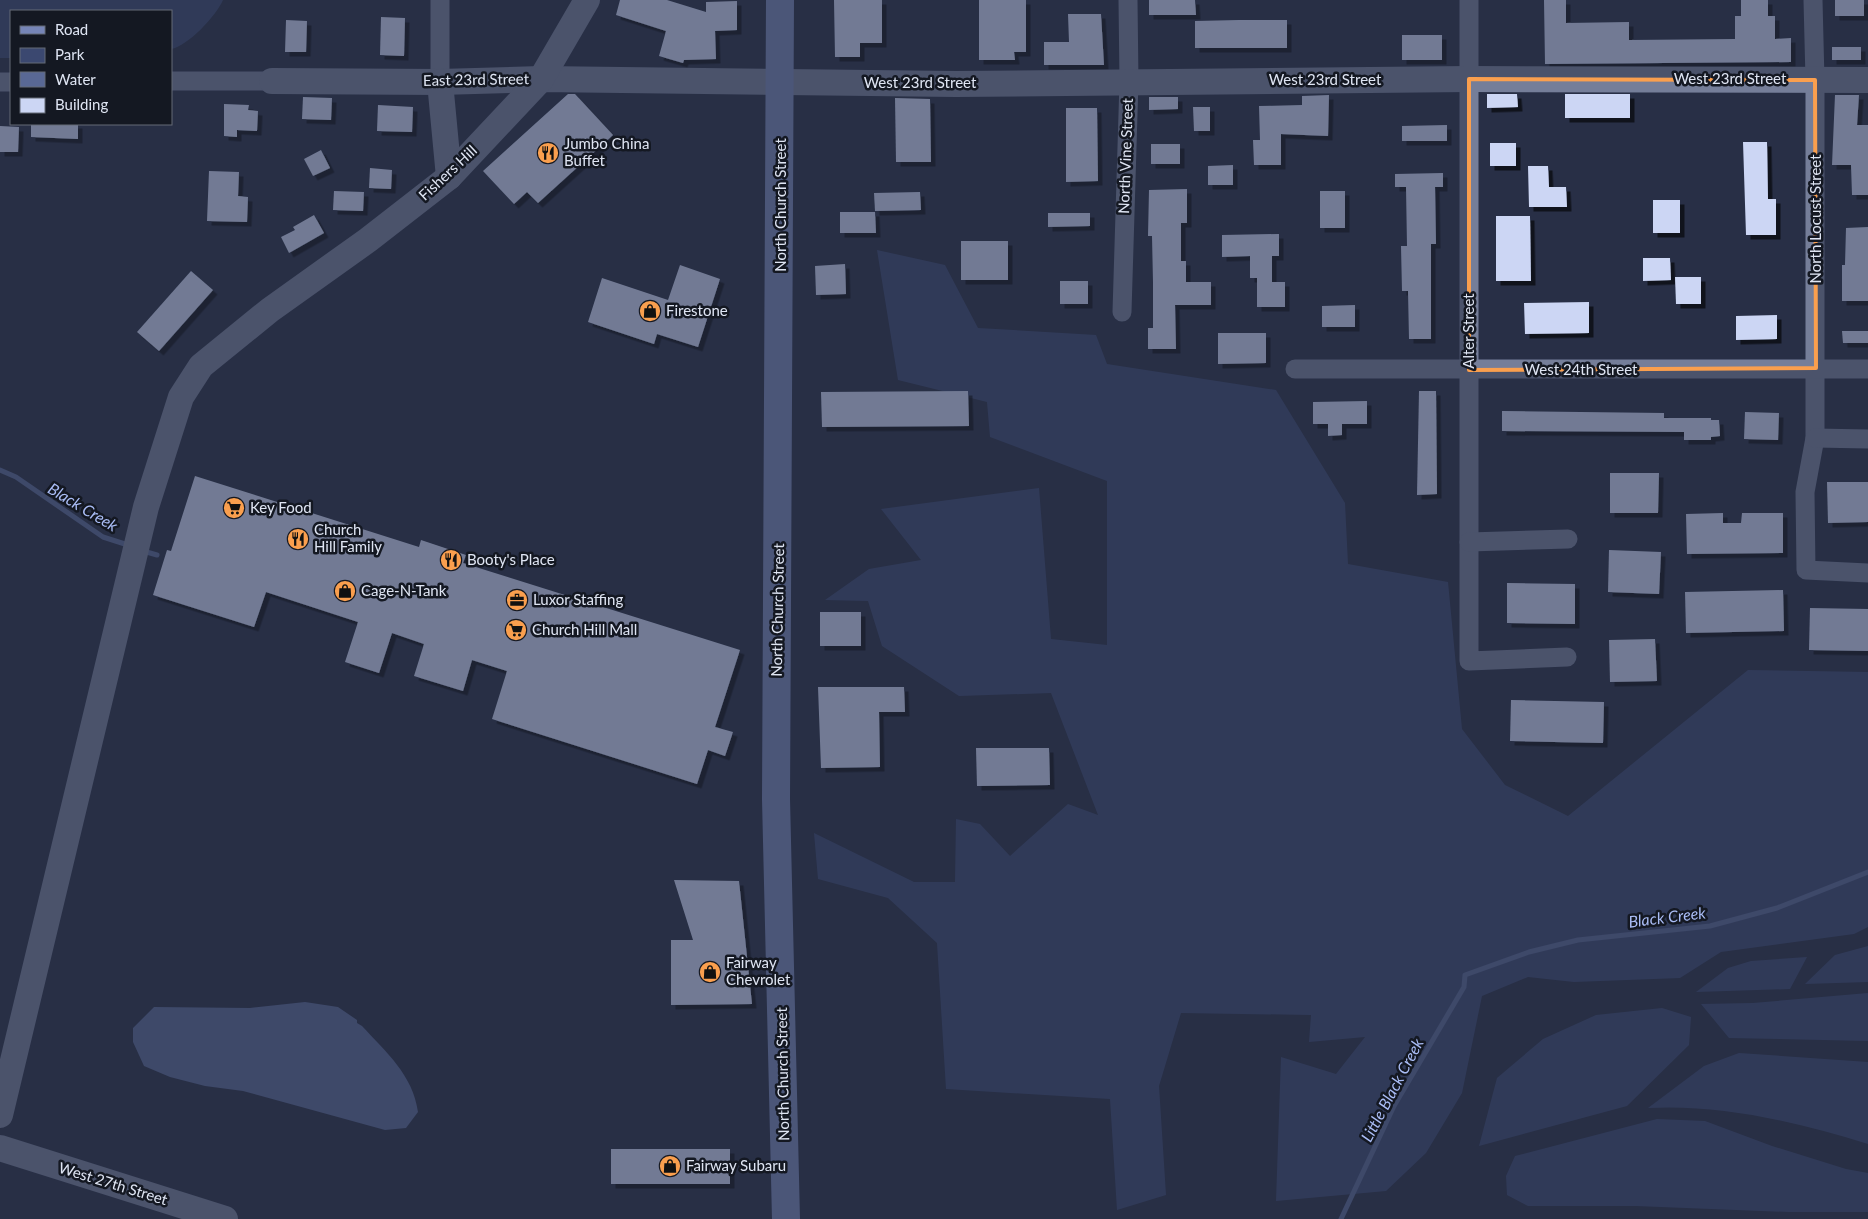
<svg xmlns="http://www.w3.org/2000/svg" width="1868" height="1219" viewBox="0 0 1868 1219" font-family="Lato,sans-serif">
<defs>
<filter id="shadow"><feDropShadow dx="4.5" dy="4.5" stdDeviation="0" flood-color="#0009"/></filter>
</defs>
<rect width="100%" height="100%" fill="#282f46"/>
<g fill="#3b4870">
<path d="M0 0H223C216 16 188 46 171 49V11H11V58H0Z"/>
<path d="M877 250 945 265 978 328 1096 335 1107 364 1276 390 1345 503 1348 564 1448 582 1462 729 1505 785 1568 816 1748 670 1868 672V927L1854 934 1721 952 1680 978 1574 982 1528 977 1482 996 1462 1093 1426 1153 1386 1191 1276 1201 1281 1057 1336 1074 1365 1037 1309 1042 1311 1015 1181 1013 1159 1086 1166 1195 1117 1210 1110 1099 946 1089 937 943 888 898 818 879 814 833 914 882H955L956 819 980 824 1010 856 1068 804 1098 815 1051 693 959 696 882 646 868 601 825 600 869 569 921 560 881 509 1039 488 1051 639 1107 645V481L990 437 987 402 898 380Z"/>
<path d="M1868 946V982L1805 984 1835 955Z"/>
<path d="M1807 957 1790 989 1696 992 1728 968 1751 961Z"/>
<path d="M1868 993V1041L1729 1038 1701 1004 1753 1003Z"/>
<path d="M1662 1008 1691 1017 1689 1045 1627 1106 1479 1146 1497 1078 1543 1039 1596 1015Z"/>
<path d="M1739 1053 1868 1062V1144C1798 1122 1721 1104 1648 1108L1704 1066Z"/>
<path d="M1657 1119 1705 1121 1772 1146 1846 1169 1868 1173V1212H1789L1636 1206H1528L1507 1195 1506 1176 1515 1156Z"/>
</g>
<path fill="#596895" d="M305 1002 338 1007 357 1020V1023L362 1026C386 1052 413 1075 418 1112L406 1128 385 1130 243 1091 205 1086 170 1077 144 1066 133 1042V1028L154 1007 250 1008Z"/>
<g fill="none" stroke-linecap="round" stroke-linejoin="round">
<g stroke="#596895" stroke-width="5">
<path d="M0 470 16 477 103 537 128 545"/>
<path d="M143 551 157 555"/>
<path d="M1341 1219 1394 1106 1464 987 1465 975 1529 952 1578 940 1710 926 1777 908 1868 872"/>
</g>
</g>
<g fill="#ccd6f4" filter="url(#shadow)">
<path d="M620 0H667L706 12V2L737 1V30L715 31 716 59 684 60 683 63 659 56 666 31 616 15Z"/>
<path d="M834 0H882V43H860V57H835Z"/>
<path d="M979 0H1026V52H1014L1015 60H979Z"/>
<path d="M1149 0H1195L1196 15H1149Z"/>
<path d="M1544 0H1566V23L1629 22V40L1735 39V16H1741V0H1768V16H1775V39L1791 38V62L1545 64Z"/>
<rect x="1835" y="0" width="29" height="16"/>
<path d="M1068 14H1101L1104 65H1044V42H1069Z"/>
<path d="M381 17 405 18 404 56 380 55Z"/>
<path d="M286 20 307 21 306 52H285Z"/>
<path d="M1239 20H1287V48H1195V21Z"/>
<rect x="1402" y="35" width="40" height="25"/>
<rect x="1832" y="47" width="29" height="13"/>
<path d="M568 94H575L613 135 538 203 527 192 514 204 483 171Z"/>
<path d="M1487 94H1517L1518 107 1487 108Z"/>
<rect x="1565" y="94" width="65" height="24"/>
<path d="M1329 95 1328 136 1281 134V165H1254L1253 140H1260L1259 106 1302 105V96Z"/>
<path d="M1835 95H1859L1857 125H1868V195H1852L1851 165H1832Z"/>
<path d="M303 97 332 98 331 120 302 119Z"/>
<path d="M1149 97H1178V109L1149 110Z"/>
<path d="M895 98 930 99 931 162H896Z"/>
<path d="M224 104 249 105 248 110 258 111 257 131 237 130V137L224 136Z"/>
<path d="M378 105 413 107 412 132 377 131Z"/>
<path d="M1193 107H1210V131H1194Z"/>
<path d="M1066 108H1097L1098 181 1066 182Z"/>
<path d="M31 124H78V139L31 137Z"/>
<path d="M1447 125V141H1402V126Z"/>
<path d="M0 126 19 127 18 152H0Z"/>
<path d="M1743 142H1767L1768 199H1776V235H1746Z"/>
<rect x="1490" y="143" width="26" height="23"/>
<rect x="1151" y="144" width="29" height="20"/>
<path d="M321 150 330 168 313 176 304 159Z"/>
<path d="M1233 165V185H1208V166Z"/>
<path d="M1528 166H1548L1549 187H1566L1567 207H1529Z"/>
<path d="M370 168 392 170 391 189 369 188Z"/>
<path d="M209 171 239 172 238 196 248 197 247 222 207 221Z"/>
<path d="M1443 173V187H1435L1436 244H1431V339H1409L1408 291H1402L1401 246H1407L1406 187H1395V174Z"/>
<path d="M1187 189V223H1181V261H1186V282H1211V305H1175L1176 349H1148V328H1153V282L1152 236H1148L1149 190Z"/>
<path d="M334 191 364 192 363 211 333 210Z"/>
<rect x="1320" y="191" width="25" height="37"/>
<path d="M920 192 921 210 875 211 874 193Z"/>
<rect x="1653" y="200" width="27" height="33"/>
<path d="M840 212H875L876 233H840Z"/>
<path d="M1048 213H1090V226L1048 227Z"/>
<path d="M314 215 324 233 289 253 281 237 295 230 293 227Z"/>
<path d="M1496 216H1530L1531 281H1496Z"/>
<path d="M1868 227V301H1842V265H1845L1846 228Z"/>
<path d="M1279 234V256H1272V282H1285V307H1257V278H1250V256L1222 257V235Z"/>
<rect x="961" y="241" width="47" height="39"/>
<path d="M1643 258H1670L1671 280 1643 281Z"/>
<path d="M845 264 846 294 816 295 815 266Z"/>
<path d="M680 265 720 279 698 347 657 334 654 344 588 322 602 278 668 300Z"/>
<path d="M191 271 213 290 159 351 137 332Z"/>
<path d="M1675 277H1701V304H1676Z"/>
<rect x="1060" y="281" width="28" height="23"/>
<path d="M1589 302V333L1525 334 1524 303Z"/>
<path d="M1355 305V327H1322V306Z"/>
<path d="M1777 315V339L1736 340V316Z"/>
<path d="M1842 331H1868V343H1843Z"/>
<path d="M1218 333H1266V363L1218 364Z"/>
<path d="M968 391 969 426 822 427 821 392Z"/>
<path d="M1419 391H1436L1437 494 1417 495Z"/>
<path d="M1367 401V424H1342V435L1328 436V424H1313V402Z"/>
<path d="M1502 411 1664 413V418H1711V420H1719L1720 436 1711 437V440H1684V432L1502 431Z"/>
<path d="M1745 412 1779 413 1778 440 1744 439Z"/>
<path d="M1610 473H1659L1658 513H1610Z"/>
<path d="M195 476 419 547 421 540 466 555 463 563 740 650 715 727 733 732 725 756 708 750 697 784 492 719 507 671 472 660 463 691 414 676 424 644 392 633 379 673 345 662 358 622 266 592 254 627 153 595 167 550 171 551Z"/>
<path d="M1827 482H1868V522L1828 523Z"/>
<path d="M1723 513V523H1741L1742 513H1783V553L1687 554 1686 514Z"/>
<path d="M1609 550 1661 552 1659 594 1608 592Z"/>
<path d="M1507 583 1575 584V624L1507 623Z"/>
<path d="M1783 590 1784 631 1686 633 1685 592Z"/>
<path d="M1810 608 1868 609V651L1809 650Z"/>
<rect x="820" y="612" width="41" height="34"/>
<path d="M1655 639 1657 681 1610 682 1609 640Z"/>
<path d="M818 687H904L905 712H879L880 767 821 768Z"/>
<path d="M1511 700 1604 702 1603 743 1510 741Z"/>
<path d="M976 748H1049L1050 785 977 786Z"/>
<path d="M674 880 739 881 752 1004 671 1005V940H693Z"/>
<rect x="611" y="1149" width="119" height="35"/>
</g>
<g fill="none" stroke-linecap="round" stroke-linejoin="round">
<g stroke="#757e99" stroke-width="19">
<path d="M440 0V82"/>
<path d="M1469 0V661L1567 657"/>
<path d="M1813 0 1815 80V438L1805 492 1806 570 1868 573"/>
<path d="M171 81H272"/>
<path d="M0 82H11"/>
<path d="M1122 312 1129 81 1128 0"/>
<path d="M1295 369H1868"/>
<path d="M1815 438 1868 439"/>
<path d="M1469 542 1568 539"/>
</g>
<g stroke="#757e99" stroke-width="26">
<path d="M272 81 440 82 541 79 956 84 1469 79 1868 80"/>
<path d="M440 82 449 177"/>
<path d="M0 1115 146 507 181 397 201 366 270 310 368 240 449 177 541 79 587 0"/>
<path d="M0 1148 225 1219"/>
</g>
<path stroke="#7685b7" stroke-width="28" d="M780 0 776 799 786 1219"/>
</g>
<path d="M0 0H1868V1219H0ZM1469 79 1815 80 1816 368 1469 370Z" fill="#282f46" fill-opacity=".55" fill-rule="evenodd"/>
<path fill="none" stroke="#fa9f4e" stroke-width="4" stroke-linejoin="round" d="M1469 79 1815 80 1816 368 1469 370Z"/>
<defs>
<g id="restaurant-disc" transform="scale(1.125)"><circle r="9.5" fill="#fa9f4e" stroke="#141822"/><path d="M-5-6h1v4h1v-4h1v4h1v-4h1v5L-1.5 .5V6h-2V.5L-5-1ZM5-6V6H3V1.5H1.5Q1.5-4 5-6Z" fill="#111"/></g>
<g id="shop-disc" transform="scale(1.125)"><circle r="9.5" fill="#fa9f4e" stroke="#141822"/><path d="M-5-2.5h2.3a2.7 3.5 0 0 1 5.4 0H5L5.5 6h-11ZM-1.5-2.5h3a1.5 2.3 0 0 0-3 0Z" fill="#111"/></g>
<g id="supermarket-disc" transform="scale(1.125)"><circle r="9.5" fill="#fa9f4e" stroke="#141822"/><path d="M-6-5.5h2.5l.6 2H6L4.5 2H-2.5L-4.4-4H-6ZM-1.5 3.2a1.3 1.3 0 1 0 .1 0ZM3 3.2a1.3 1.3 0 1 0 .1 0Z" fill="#111"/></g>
<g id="office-disc" transform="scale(1.125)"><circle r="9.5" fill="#fa9f4e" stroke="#141822"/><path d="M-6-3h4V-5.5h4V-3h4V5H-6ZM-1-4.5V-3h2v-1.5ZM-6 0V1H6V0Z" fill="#111"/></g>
</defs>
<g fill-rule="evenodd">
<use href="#restaurant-disc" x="548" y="153"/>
<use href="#shop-disc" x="650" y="311"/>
<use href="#supermarket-disc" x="234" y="508"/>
<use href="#restaurant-disc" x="298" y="539"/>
<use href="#restaurant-disc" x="451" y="560"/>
<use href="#shop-disc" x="345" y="591"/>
<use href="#office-disc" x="517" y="600"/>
<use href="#supermarket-disc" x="516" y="630"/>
<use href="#shop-disc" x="710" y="972"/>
<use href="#shop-disc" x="670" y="1166"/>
</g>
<g text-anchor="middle" stroke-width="5" stroke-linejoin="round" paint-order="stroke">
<g font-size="15" fill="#dfe5f3" stroke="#141822">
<text x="1730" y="84">West 23rd Street</text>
<text transform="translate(476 80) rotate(-1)" y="5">East 23rd Street</text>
<text x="1325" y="85">West 23rd Street</text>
<text x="920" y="88">West 23rd Street</text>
<text transform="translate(1126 156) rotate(-88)" y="5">North Vine Street</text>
<text transform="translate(448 173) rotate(-43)" y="5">Fishers Hill</text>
<text transform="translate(781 205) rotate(-90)" y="5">North Church Street</text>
<text transform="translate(1816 219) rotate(-90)" y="5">North Locust Street</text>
<text transform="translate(1469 331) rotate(-90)" y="5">Alter Street</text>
<text x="1581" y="375">West 24th Street</text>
<text transform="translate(778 610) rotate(-89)" y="5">North Church Street</text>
<text transform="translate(783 1074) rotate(-91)" y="5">North Church Street</text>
<text transform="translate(113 1184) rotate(17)" y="5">West 27th Street</text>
</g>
<g font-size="15" fill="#dfe5f3" stroke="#141822" text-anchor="start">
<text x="564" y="149">Jumbo China<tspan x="564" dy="17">Buffet</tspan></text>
<text x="666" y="316">Firestone</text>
<text x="250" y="513">Key Food</text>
<text x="314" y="535">Church<tspan x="314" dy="17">Hill Family</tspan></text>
<text x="467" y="565">Booty's Place</text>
<text x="361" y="596">Cage-N-Tank</text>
<text x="533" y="605">Luxor Staffing</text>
<text x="532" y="635">Church Hill Mall</text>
<text x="726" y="968">Fairway<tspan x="726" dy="17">Chevrolet</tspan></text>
<text x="686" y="1171">Fairway Subaru</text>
</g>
<g font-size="16" font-style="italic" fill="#aabdf6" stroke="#141822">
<text transform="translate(83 507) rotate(31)" y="6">Black Creek</text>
<text transform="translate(1667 917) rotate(-7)" y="6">Black Creek</text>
<text transform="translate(1392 1090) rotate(-62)" y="6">Little Black Creek</text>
</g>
</g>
<rect x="10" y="10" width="162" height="115" fill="#141822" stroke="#656a76"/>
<rect x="20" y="26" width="25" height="8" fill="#7685b7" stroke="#656a76"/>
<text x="55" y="35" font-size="15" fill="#dfe5f3">Road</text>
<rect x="20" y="48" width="25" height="15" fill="#3b4870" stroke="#656a76"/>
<text x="55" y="60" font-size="15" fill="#dfe5f3">Park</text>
<rect x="20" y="72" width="25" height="15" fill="#596895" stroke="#656a76"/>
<text x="55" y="85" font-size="15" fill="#dfe5f3">Water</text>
<rect x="20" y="98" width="25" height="15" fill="#ccd6f4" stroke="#656a76"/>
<text x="55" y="110" font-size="15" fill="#dfe5f3">Building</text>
</svg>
